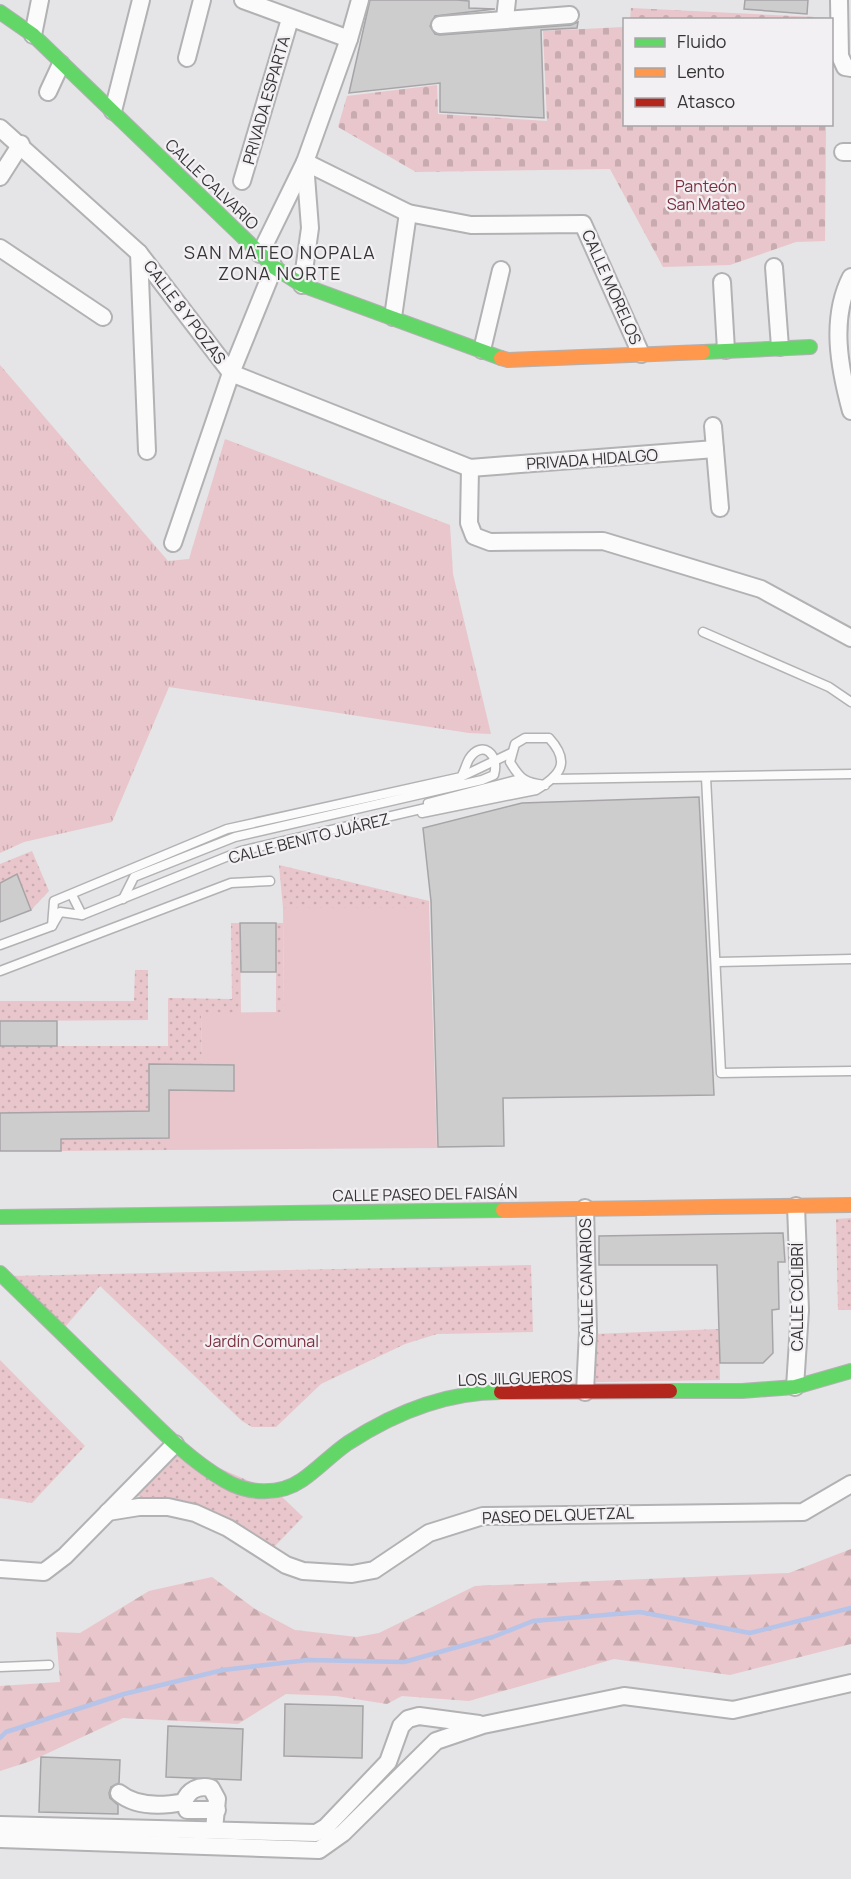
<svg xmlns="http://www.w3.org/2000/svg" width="851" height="1879" viewBox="0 0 851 1879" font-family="Manrope,sans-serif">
<defs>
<pattern id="grass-tufts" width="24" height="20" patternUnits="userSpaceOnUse" patternTransform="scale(1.5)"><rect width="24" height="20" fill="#e8c6cb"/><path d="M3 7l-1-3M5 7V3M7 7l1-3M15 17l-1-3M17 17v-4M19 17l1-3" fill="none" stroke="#c8abaf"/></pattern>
<pattern id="forest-firs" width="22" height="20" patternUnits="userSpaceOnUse" patternTransform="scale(1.5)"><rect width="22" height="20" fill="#e8c6cb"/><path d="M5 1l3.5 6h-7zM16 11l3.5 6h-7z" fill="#c8abaf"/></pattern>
<pattern id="cemetery-stones" width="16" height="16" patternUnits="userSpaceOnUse" patternTransform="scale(1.5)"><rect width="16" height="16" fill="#e8c6cb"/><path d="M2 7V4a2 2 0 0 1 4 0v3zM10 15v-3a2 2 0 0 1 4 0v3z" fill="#c8abaf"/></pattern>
<pattern id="park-dots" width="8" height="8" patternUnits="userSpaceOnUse" patternTransform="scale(1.5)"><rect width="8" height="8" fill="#e8c6cb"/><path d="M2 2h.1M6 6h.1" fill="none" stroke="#c8abaf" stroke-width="1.8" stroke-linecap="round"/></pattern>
</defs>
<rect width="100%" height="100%" fill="#e5e4e6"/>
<path fill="url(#grass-tufts)" d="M0 365 168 561 189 559 225 439 450 525 453 574 491 734 469 733 169 687 112 822 24 842 0 853Z"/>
<path fill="url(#forest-firs)" d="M851 1549V1644L730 1675 614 1659 469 1701 402 1696 387 1704 336 1696 286 1694 238 1724 123 1718 31 1761 0 1771V1686L60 1682 56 1632 80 1633 149 1591 212 1577 255 1609 295 1630 357 1637 379 1633 475 1586 789 1573Z"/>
<g fill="url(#cemetery-stones)">
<path d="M631 8 836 18 832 63V20H630Z"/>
<path d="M624 27V124L826 125 825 241 796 242 730 265 663 267 610 169 416 172 338 127 347 96 437 85 438 114 547 121 543 31Z"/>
</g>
<g fill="url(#park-dots)">
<path d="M32 851 49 891 31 910 17 874 0 883V864Z"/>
<path d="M279 865 429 901V908H283Z"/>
<path d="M231 923H240L241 1013H201L202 1065 149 1064V1111L0 1113V1046H168V998L232 999Z"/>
<path d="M276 923H283L284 1013H276Z"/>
<path d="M135 970H148V1020L0 1021V1001H134Z"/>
<path d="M169 1138V1150L61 1151V1139Z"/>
<path d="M851 1218V1310H838L836 1219Z"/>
<path d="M531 1265 533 1332 437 1334 405 1344 321 1384 276 1427H252L242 1421 100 1286 65 1327 12 1276Z"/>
<path d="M719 1329 720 1380 596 1382 595 1334Z"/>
<path d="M0 1360 85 1446 32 1503 0 1498Z"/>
<path d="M180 1451 279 1494 303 1517 274 1547 177 1503 137 1496Z"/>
</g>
<path fill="#e8c6cb" d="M283 908H429L437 1148 169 1150V1090L234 1091 202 1065 201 1013 284 1012Z"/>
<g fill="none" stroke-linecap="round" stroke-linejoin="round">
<path stroke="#b5c4e8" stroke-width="4.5" d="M0 1738 6 1732 124 1694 223 1670 308 1660 404 1662 493 1637 533 1621 640 1612 750 1633 851 1608"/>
</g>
<g fill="#cecdce" stroke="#a6a4a6" stroke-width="1.5">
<path d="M370 0H457L469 1V8L495 9 435 16 430 26 435 34 440 35 571 25 578 22 577 28 541 30 544 118 440 112V83L349 93Z"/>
<path d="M745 0H808L807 14 744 9Z"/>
<path d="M699 797 714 1095 503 1098 504 1146 438 1147 431 901 423 828 522 803Z"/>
<path d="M17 874 31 910 0 922V883Z"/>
<path d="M240 923H276V972H241Z"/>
<rect x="0" y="1021" width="57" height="25"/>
<path d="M149 1064 234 1065V1091L169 1090V1138L61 1139V1151H0V1113L149 1111Z"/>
<path d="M783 1233 785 1262H778L779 1309 772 1310 773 1353 763 1363H720L717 1265H599V1236Z"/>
<path d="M285 1704 363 1706 362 1758 284 1756Z"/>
<path d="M168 1726 243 1729 241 1780 166 1777Z"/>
<path d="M41 1757 120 1760 119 1783 111 1787 109 1793 110 1798 118 1805V1814L39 1812Z"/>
</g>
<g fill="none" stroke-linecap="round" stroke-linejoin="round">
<g stroke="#b2b1b3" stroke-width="11">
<g id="lane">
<path d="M703 632 829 687 851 702"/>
<path d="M463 776 511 753"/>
<path d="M706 777 721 1073 851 1071"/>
<path d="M554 779 851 774"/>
<path d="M428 803 520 779"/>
<path d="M422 813 536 790C561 775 571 762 549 738H525L515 744 510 762C520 779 525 783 545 785"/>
<path d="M72 895 82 915"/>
<path d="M52 926 54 901 227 829 461 777C465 771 466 764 469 759 482 739 500 754 494 775L482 780 235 837 134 877 123 899"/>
<path d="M0 945 52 926 60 912 82 915 241 851 529 784"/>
<path d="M717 962 851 959"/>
<path d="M0 971 231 883 270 881"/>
<path d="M0 1667 49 1665"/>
</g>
</g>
<g stroke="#b2b1b3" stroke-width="20">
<g id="street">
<path d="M243 0 349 39"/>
<path d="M839 0 840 56 845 67 851 68"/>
<path d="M505 18 507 0"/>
<path d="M440 25 570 15"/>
<path d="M33 35 40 0"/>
<path d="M187 58 202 0"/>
<path d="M48 92 61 64"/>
<path d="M113 111 141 0"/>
<path d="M0 128 139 253 231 373 470 468 715 449"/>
<path d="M843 152H851"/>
<path d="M305 162 408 213 471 225 583 224 641 354"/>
<path d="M0 177 21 144"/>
<path d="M242 181 290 19"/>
<path d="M0 248 103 317"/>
<path d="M139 253 147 451"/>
<path d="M260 254 305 162 349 39 360 0"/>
<path d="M774 267 780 347"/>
<path d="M851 277C830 318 839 367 851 411"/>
<path d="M722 282 726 350"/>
<path d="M302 285 310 228 305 163"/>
<path d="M393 317 408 213"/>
<path d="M482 350 501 270"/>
<path d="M713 426 720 508"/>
<path d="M470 468 469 523 474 536 490 542 603 541 761 589 851 638"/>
<path d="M173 543 231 373 274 267"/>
<path d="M795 1387 800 1310 796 1206"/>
<path d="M585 1392 588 1332 585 1208"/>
<path d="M108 1512 139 1507H168L195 1513 228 1528 286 1565 303 1571 352 1574 374 1570 429 1533 483 1516 803 1512 851 1484"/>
<path d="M0 1569 44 1572 65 1556 175 1444"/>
<path d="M119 1793C136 1807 163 1806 184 1802 188 1790 199 1785 211 1788L217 1799 214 1829"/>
<path d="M187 1810H217"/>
<path d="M0 1825 316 1833 326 1827 388 1762 401 1726 408 1719 419 1716 479 1724"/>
<path d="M0 1839 319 1850 343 1833 436 1741 483 1725 624 1696 733 1710 851 1683"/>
</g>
</g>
<g stroke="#b2b1b3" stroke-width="16">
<g id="fast">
<path d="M0 12 33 35 274 267 302 285 501 358"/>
<path d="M703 352 810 347"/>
<path d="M0 1217 503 1210"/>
<path d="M0 1273C41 1313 83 1354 124 1394 155 1424 186 1458 224 1480 247 1494 279 1496 302 1480 318 1469 332 1454 348 1443 394 1413 446 1392 501 1392"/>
<path d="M670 1391H742L795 1387 851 1371"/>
</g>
</g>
<g stroke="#b2b1b3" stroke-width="16">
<g id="slow">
<path d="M501 358 508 360 703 352"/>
<path d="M503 1210 851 1205"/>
</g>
</g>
<g stroke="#b2b1b3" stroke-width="16">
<path id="jam" d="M501 1392 670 1391"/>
</g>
<use href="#lane" stroke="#fbfbfb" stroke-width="8"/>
<use href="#street" stroke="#fbfbfb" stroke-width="16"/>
<use href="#fast" stroke="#63d668" stroke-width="14"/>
<use href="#slow" stroke="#ff974d" stroke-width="14"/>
<use href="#jam" stroke="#b3261e" stroke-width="14"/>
</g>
<g text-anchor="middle" stroke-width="4.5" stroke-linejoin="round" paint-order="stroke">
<g font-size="16" fill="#363536" stroke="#f3f0f4">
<text transform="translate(266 100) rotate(-74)" y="6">PRIVADA ESPARTA</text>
<text transform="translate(212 184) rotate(44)" y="6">CALLE CALVARIO</text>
<text transform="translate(612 287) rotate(66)" y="6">CALLE MORELOS</text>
<text transform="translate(185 312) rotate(53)" y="6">CALLE 8 Y POZAS</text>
<text transform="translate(592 459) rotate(-4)" y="6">PRIVADA HIDALGO</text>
<text transform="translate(309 838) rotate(-14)" y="6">CALLE BENITO JUÁREZ</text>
<text transform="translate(425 1194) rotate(-1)" y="6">CALLE PASEO DEL FAISÁN</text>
<text transform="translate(586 1282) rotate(-91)" y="6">CALLE CANARIOS</text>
<text transform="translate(797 1297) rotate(-90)" y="6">CALLE COLIBRÍ</text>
<text transform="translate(515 1378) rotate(-2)" y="6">LOS JILGUEROS</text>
<text transform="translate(558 1515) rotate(-2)" y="6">PASEO DEL QUETZAL</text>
</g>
<g font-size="16" fill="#7b2f3e" stroke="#f3f0f4">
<text x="706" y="192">Panteón<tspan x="706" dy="18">San Mateo</tspan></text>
<text x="262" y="1347">Jardín Comunal</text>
</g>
<g font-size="18" letter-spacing="1.5" fill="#363536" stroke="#f3f0f4">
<text x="280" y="259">SAN MATEO NOPALA<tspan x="280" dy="21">ZONA NORTE</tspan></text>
</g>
</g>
<rect x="623" y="18" width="210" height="108" fill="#f3f0f4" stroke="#a7a5a8" stroke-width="1.5"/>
<rect x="635" y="38" width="30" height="9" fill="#63d668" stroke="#a7a5a8" stroke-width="1.5"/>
<text x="677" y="48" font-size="18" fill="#363536">Fluido</text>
<rect x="635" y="68" width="30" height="9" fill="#ff974d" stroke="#a7a5a8" stroke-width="1.5"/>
<text x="677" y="78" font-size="18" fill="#363536">Lento</text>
<rect x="635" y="98" width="30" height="9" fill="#b3261e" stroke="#a7a5a8" stroke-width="1.5"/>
<text x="677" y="108" font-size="18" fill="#363536">Atasco</text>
</svg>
